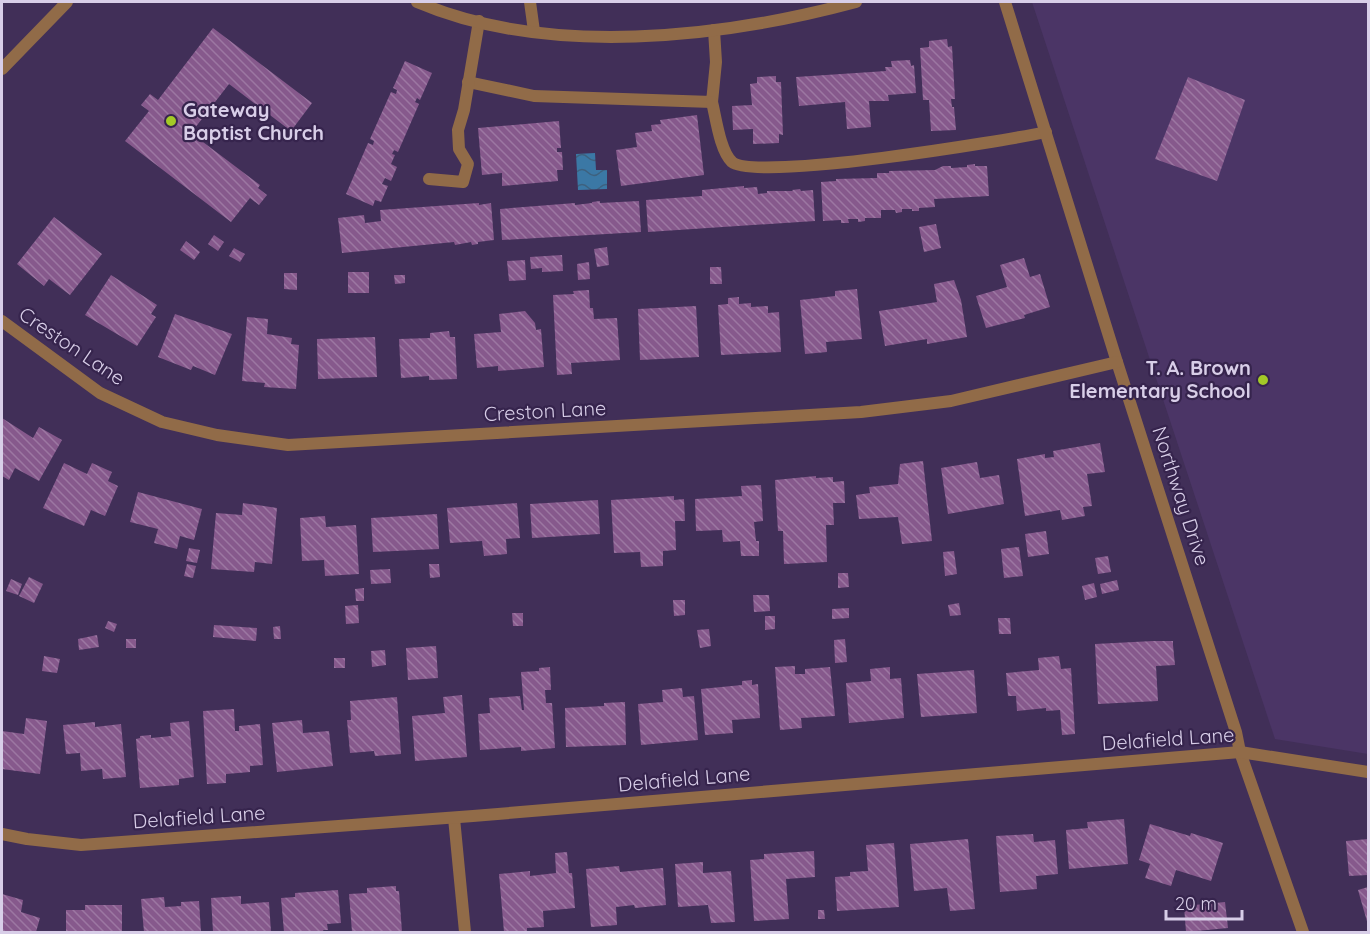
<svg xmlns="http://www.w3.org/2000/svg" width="1370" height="934" viewBox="0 0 1370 934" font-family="Quicksand,sans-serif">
<defs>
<pattern id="water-waves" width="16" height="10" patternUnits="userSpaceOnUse" patternTransform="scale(1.5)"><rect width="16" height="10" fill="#3b78a5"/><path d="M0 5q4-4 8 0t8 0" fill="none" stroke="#3d617f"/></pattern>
<pattern id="building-back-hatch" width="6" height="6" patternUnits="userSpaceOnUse" patternTransform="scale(1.5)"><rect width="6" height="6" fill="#86598c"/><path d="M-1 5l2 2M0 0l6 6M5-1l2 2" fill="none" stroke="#9c77a2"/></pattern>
</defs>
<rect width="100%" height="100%" fill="#412f58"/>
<path fill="#4b3566" d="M1032 2H1368V754L1275 739Z"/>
<path fill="url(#water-waves)" d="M595 153 596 170H607V189L578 190 576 154Z"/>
<g fill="url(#building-back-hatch)">
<path d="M213 28 312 103 291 131 229 84 191 133 260 185 258 188 267 195 259 205 250 198 231 222 125 141 149 111 141 105 150 94 158 100Z"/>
<path d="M947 39 948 47 952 46 955 99H951L952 107H954L956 130 931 131 929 100H923L920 48 929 47V41Z"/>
<path d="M910 60 911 66 914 65 916 93 888 95 889 101H869L871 127 847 129 845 102 799 106 796 77 886 71 885 67H892L891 61Z"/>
<path d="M405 61 432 73 420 100 417 98 415 102 419 104 398 152 394 150 392 154 395 155 391 164 397 167 391 181 385 178 382 184 388 186 381 202 375 200 373 206 346 194 368 143 373 145 374 141 370 139 391 92 396 94 397 90 393 88Z"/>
<path d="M776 76V82H781L783 135 779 134V143L753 144V129L733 130 732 106 752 105 750 84 757 83V77Z"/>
<path d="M1188 77 1245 100 1217 181 1155 159Z"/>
<path d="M697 115 704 175 621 186 616 150 637 147 635 133 652 131 651 125 661 124 660 120Z"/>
<path d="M559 121 561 148H557V152H562L563 170H557L558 181 502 186V173L482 175 478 128Z"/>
<path d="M975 164V166H987L989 196 934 199 935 207 919 208V211H912V209H902V212L896 213 895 210H881V218H865V221L858 222V219H848L849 223H841V220L823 221 821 182 836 181V179L877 178V173H889V171L935 170 943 166H951V168L967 167V165Z"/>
<path d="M744 186V188L757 187 758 194 767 193V191H793L792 190 800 189 801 191 813 190 815 221 648 232 646 200 702 196V190Z"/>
<path d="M600 201V203L639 201 641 232 502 240 500 209 575 203V205L592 203V202Z"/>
<path d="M479 203V205L491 203 494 240 478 242V244L472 245 471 242 455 245 454 242 342 253 338 218 364 215 365 223 381 221 380 210Z"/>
<path d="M54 217 102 254 70 295 49 279 44 286 17 264Z"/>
<path d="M936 224 941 248 924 252 919 227Z"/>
<path d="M214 235 224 242 218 251 208 244Z"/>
<path d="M186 241 200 252 194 260 180 250Z"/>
<path d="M607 247 609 265 597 267 594 249Z"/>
<path d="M234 248 245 254 240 262 229 256Z"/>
<path d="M562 255 563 271 542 272V268L531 269 530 257Z"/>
<path d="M1024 258 1030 277 1040 274 1050 307 1024 315 1025 318 986 328 976 296 1007 287 1000 265Z"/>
<path d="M525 260 526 280 509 281 507 261Z"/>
<path d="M589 262 590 279 578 280 577 264Z"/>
<path d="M710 267H721L722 284H710Z"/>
<rect x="348" y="272" width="21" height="21"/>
<path d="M284 273H297V290L284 289Z"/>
<path d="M111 275 157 305 151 314 156 317 137 346 85 315Z"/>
<path d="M394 275H405V283L395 284Z"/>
<path d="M954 280 961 300 967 337 927 344V339L885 346 879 311 937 302 934 284Z"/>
<path d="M857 289 862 339 826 342 827 352 805 354 800 300 835 296V291Z"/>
<path d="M589 290 590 308H593L594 319 617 318 620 360 571 363 572 374 557 375 553 295 574 294 573 291Z"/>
<path d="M739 297V304L751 303V307L768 306V313L779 312 781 352 721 355 718 305 728 304V298Z"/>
<path d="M696 306 699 357 640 360 638 309Z"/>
<path d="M525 311 535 323 536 330 541 329 544 367 498 371V366L477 368 474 334 501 332 499 314Z"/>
<path d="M175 314 232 334 215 375 193 366 191 370 158 357Z"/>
<path d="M247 317 268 319 267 334 292 338 291 344 299 345 296 389 264 387 265 383 242 381Z"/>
<path d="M449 331 450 337H455L457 379 429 380V376L401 378 399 339 430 338V333Z"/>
<path d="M375 337 377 377 318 379 317 339Z"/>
<path d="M2 418 33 438 39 427 62 440 39 481 15 468 9 480 2 476Z"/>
<path d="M1100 443 1105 472 1087 474 1092 506 1083 507 1085 516 1062 520 1060 510 1025 516 1017 459 1045 454V458L1054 457 1053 451Z"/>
<path d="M923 461 932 541 902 544 898 517 859 519 856 495 870 493 869 487 898 484 900 464Z"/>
<path d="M977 462 980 478 999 475 1004 504 948 514 941 468Z"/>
<path d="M64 463 87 474 92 463 112 472 108 481 118 486 105 516 91 510 84 526 43 508Z"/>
<path d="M816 476V478L833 477V482L844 481 845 503H833L834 525H826L827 562 784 564 783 531H778L775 480Z"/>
<path d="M761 485 763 521 754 522 756 541H759V556H741L740 541 723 542 722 530 696 531 695 499 742 496 741 486Z"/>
<path d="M138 492 202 509 194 540 180 536 177 549 154 543 158 529 130 522Z"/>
<path d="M674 496V500L684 499 685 521H675L676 550 663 551V566L641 567 640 552 614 553 611 500Z"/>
<path d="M598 500 600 534 532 538 530 504Z"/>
<path d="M243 503 277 508 272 564 255 562 254 572 211 569 216 513 242 515Z"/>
<path d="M517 503 520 538 506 539 507 554 484 556 482 541 450 543 447 508Z"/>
<path d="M437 514 439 549 373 552 371 518Z"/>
<path d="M325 516 326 527 356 525 359 574 325 576 324 560 302 561 300 518Z"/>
<path d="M1046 531 1049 554 1028 557 1025 534Z"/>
<path d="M1019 547 1023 576 1004 578 1001 549Z"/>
<path d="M189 548 200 550 197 563 186 561Z"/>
<path d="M954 551 957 574 945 576 943 552Z"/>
<path d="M1108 556 1111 572 1098 574 1095 558Z"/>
<path d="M187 564 196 566 193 578 184 576Z"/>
<path d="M429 564H439L440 577 430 578Z"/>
<path d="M390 569 391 583 371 584 370 570Z"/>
<path d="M838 573H848L849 587 838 588Z"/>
<path d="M29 577 43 584 34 603 19 596Z"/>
<path d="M11 579 22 584 18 595 6 591Z"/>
<path d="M1117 580 1119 590 1102 594 1100 584Z"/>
<path d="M1094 583 1097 597 1085 600 1082 586Z"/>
<path d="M364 588V601H356L355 589Z"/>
<path d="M753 595H769L770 611 754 612Z"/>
<path d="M673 600H685V615L674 616Z"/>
<path d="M959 603 961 615 950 616 948 605Z"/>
<path d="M358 605 359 623 346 624 345 606Z"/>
<path d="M849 608V618L832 619V609Z"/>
<path d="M512 613H523V626H513Z"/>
<path d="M765 616H775V629L765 630Z"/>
<path d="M998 618H1010L1011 634H999Z"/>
<path d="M108 621 117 624 114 632 105 628Z"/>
<path d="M214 625 257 628 256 641 213 637Z"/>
<path d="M280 626 281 639H274L273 627Z"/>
<path d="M709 629 711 646 700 648 697 630Z"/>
<path d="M97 635 99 647 79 650 78 639Z"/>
<rect x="126" y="639" width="10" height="9"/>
<path d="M845 639 847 662 835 663 834 640Z"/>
<path d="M1153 641H1173V645L1175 665 1156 666 1158 701 1098 704 1095 644Z"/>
<path d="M436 646 438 678 408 680 406 648Z"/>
<path d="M385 650 386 665 372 667 371 651Z"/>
<path d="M44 656 60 659 57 673 42 671Z"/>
<path d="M1059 656 1061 669 1071 668 1075 734 1062 735 1060 710 1046 711V708L1017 711 1016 696H1008L1006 673 1039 670 1038 658Z"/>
<rect x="334" y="658" width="11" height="10"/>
<path d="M795 666V674H805V669L830 667 835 716 801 718 802 728 780 730 775 667Z"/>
<path d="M550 667 551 690H545L546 703H552L555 748 521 751V747L480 750 478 714 490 713 489 698 520 696 522 710H524L521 672 539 671V668Z"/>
<path d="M890 667V679L901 678 904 718 849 723 846 683 871 681 870 669Z"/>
<path d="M974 670 977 713 921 717 917 674Z"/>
<path d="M752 680V685L758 684 760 718 732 720 733 733 705 735 701 689 742 685V681Z"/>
<path d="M682 688 683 697 694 696 698 740 641 745 638 704 663 702 662 690Z"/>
<path d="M462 695 467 757 415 761 412 716 445 713 443 697Z"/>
<path d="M397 697 401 754 375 756 374 751 350 753 347 720H351L350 701Z"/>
<path d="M625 702 626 745 566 747 565 708 604 706V703Z"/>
<path d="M234 709 235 731H239V726L260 724 263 765 250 766V772L226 774V783L207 784 203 711Z"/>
<path d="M26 718 47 721 40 774 2 769V731L24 734Z"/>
<path d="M302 720 303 733 329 731 333 766 277 772 272 723Z"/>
<path d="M189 721 194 777 179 779V785L140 788 136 739 140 738V736L151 735V738L171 736 170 723Z"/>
<path d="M95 722V727L121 724 126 777 103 779 102 769 81 771 80 753 66 754 63 725Z"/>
<path d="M1124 819 1128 864 1069 869 1066 830 1088 828 1087 822Z"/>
<path d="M1150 824 1190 836 1191 833 1223 843 1211 881 1176 870 1171 886 1145 878 1150 864 1139 860Z"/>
<path d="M1033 834 1034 842 1055 840 1058 874 1036 876 1037 889 1000 892 996 836Z"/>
<path d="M968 839 975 909 950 911 947 888 914 891 910 844Z"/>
<path d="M1368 839V875L1349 876 1346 841Z"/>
<path d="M894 843 899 907 837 911 835 877 850 876V872L868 871 866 845Z"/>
<path d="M814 851 815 877 786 879 789 919 754 921 750 860 764 859V854Z"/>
<path d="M567 852 569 873H572L575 908 543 911 544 927 527 928V932H504L499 874 530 871V876L556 873 555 853Z"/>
<path d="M703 862V873L731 871 735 922 711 923 708 905 678 907 675 864Z"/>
<path d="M619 866 620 872 663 868 666 905 635 908 634 905 616 907 617 925 591 927 586 869Z"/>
<path d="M396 886V891H399L402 932H352L349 894 367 893V888Z"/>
<path d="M1368 887V925L1358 890Z"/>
<path d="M338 890 341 923 327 924 328 930H323L324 932H284L281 898 295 897V893Z"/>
<path d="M2 894 23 900 21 912 40 918 36 932H2Z"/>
<path d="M241 896V904L269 902 271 932H213L211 898Z"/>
<path d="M164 897 165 907 181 906V902L199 901 201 932H144L141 899Z"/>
<path d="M1225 902 1228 928 1186 932 1184 906Z"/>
<path d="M85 905H122V932H66V910H85Z"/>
<path d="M818 910H824L825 919H818Z"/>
</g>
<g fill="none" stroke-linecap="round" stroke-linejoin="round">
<g stroke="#916b48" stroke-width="12">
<path d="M530 2 534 31"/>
<path d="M468 82 534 96 712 102 716 62 714 30"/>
<path d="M712 102C716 118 720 151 732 162 756 182 1004 141 1046 132"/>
<path d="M429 179 463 182 468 164 459 149 458 130 464 110 479 21"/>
</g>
<g stroke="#916b48" stroke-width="12">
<path d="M1005 2 1117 362 1236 732 1240 752 1303 932"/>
<path d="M2 321 100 393 162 422 217 435 288 445 861 412 951 401 1117 362"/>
<path d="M454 818 465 932"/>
<path d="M2 834 27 839 81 845 473 816 1240 752 1368 772"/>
</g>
<g stroke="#916b48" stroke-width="12">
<path d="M417 2C548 58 722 38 856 2"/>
<path d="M2 69 67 2"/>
</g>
</g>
<g fill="#a3c927" stroke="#36244d" stroke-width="2">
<circle cx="171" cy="121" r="6"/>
<circle cx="1263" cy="380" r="6"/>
</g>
<g text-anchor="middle" stroke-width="4.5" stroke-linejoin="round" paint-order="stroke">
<g font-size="20" font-weight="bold" fill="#d8cee8" stroke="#36244d" text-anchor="start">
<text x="183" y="117">Gateway<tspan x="183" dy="23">Baptist Church</tspan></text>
<text x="1251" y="375" text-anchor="end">T. A. Brown<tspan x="1251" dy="23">Elementary School</tspan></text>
</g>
<g font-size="20" fill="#d8cee8" stroke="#36244d">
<text transform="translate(72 346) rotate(34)" y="7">Creston Lane</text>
<text transform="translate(545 411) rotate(-3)" y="7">Creston Lane</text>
<text transform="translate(1181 496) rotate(72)" y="7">Northway Drive</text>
<text transform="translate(1168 739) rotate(-4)" y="7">Delafield Lane</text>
<text transform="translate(684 779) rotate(-5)" y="7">Delafield Lane</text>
<text transform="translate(199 817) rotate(-4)" y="7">Delafield Lane</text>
</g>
</g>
<rect width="1370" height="934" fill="none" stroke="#d8cee8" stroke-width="6"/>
<path d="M1166 910v9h76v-9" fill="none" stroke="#d8cee8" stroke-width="3"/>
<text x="1175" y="910" font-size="18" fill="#d8cee8" stroke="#36244d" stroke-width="4.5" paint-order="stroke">20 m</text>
</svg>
